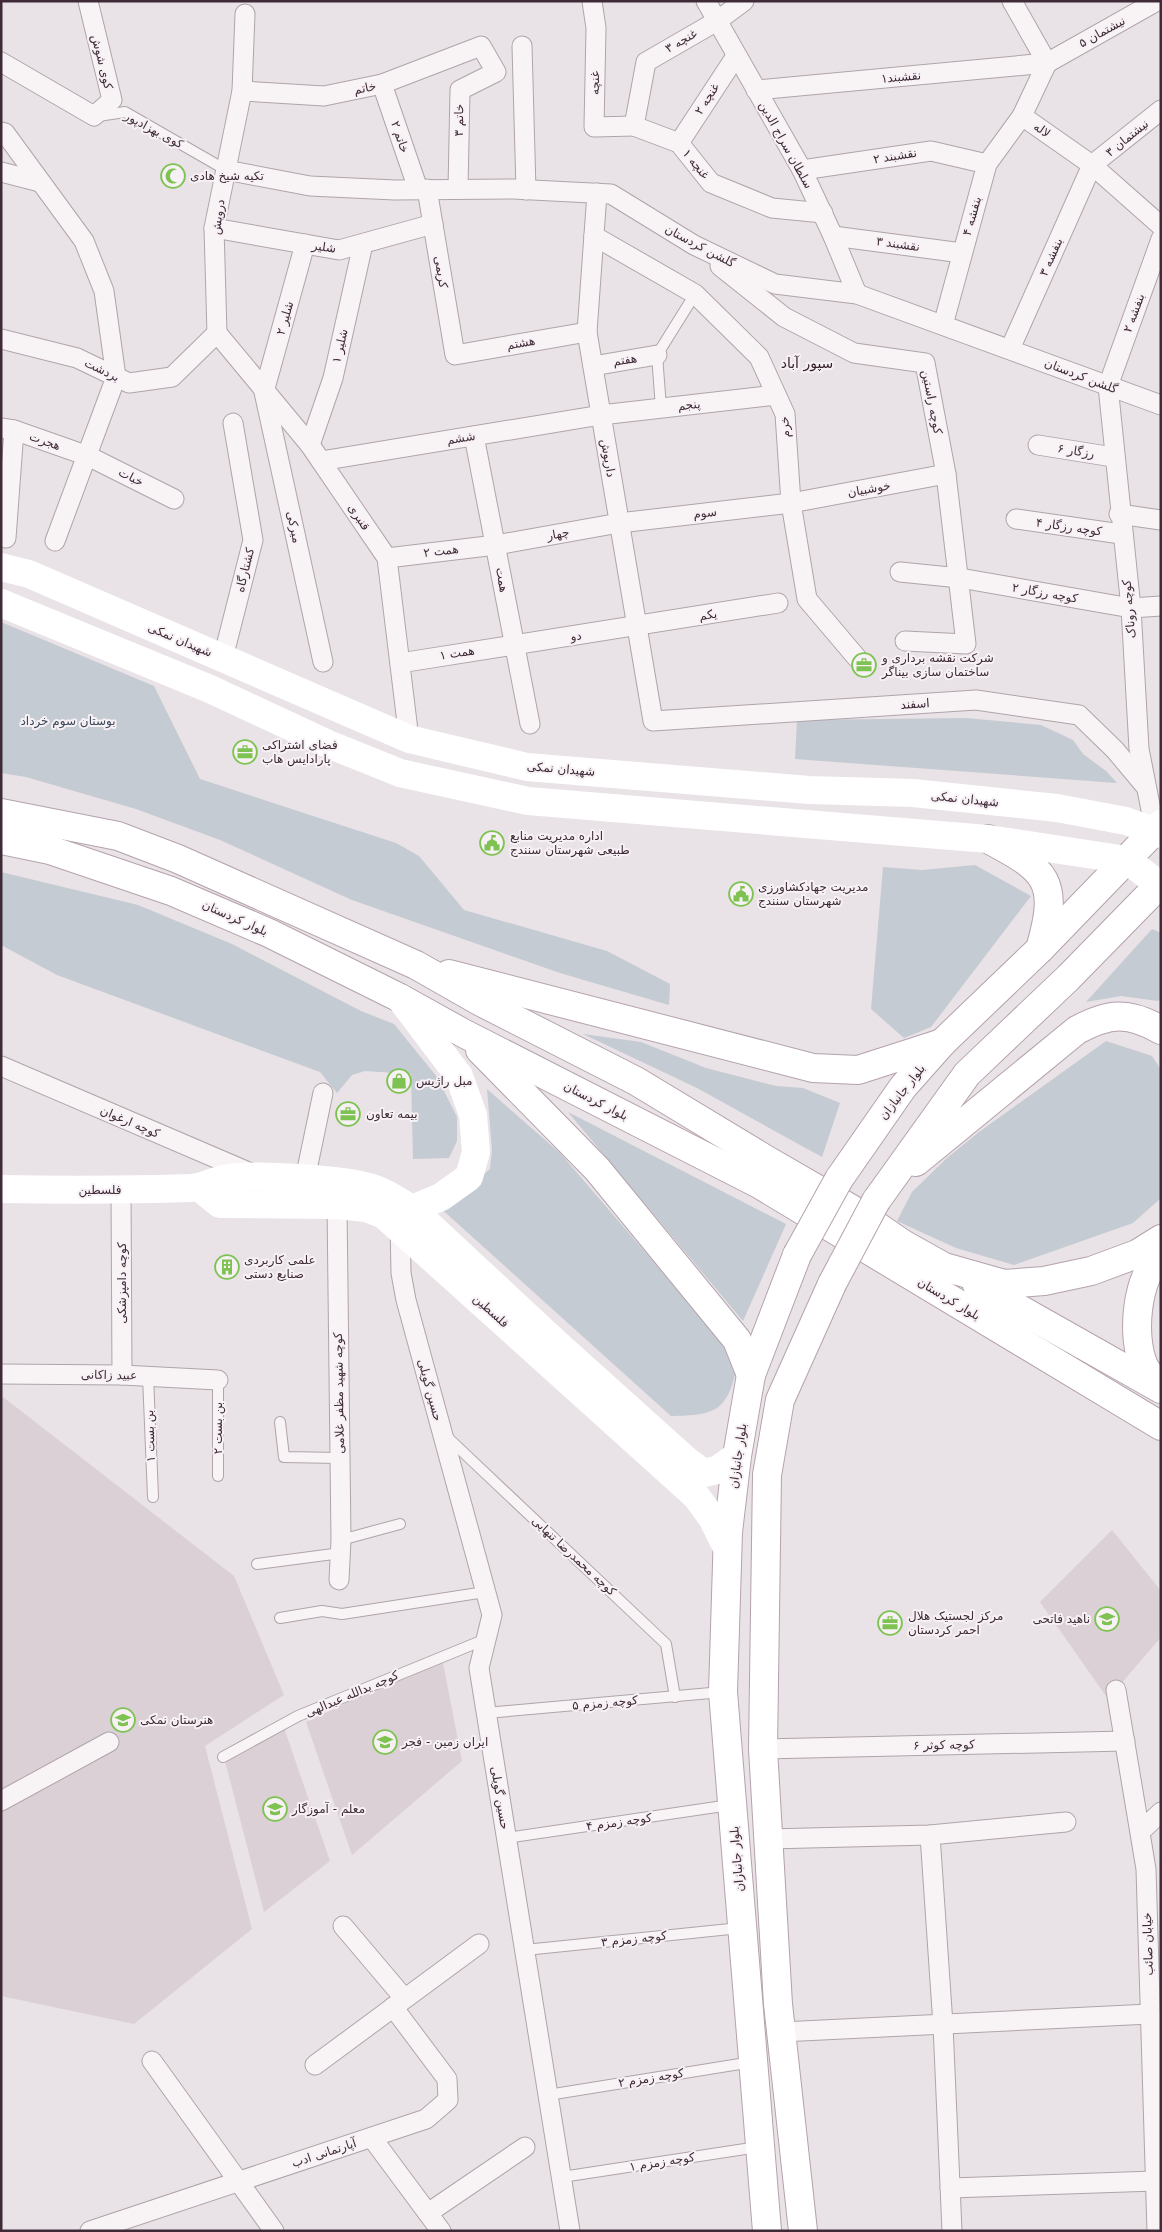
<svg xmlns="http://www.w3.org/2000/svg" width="1162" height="2232" viewBox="0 0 1162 2232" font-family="'DejaVu Sans','Noto Sans Arabic',sans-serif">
<rect width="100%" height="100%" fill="#e9e2e6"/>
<g fill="#dbd0d6">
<path d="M3 1397 234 1576 284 1695 205 1746 252 1929 134 2024 1 1996V1400Z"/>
<path d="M1112 1530 1161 1591V1637L1108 1699 1040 1602Z"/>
<path d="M442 1658 462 1761 352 1855 306 1722Z"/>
<path d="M284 1728 330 1861 264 1912 224 1757Z"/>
</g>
<g fill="#c4cbd2">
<path d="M1 622 154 686 200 779 396 843 419 856 464 910 607 951 670 984 669 1005 560 973 352 900 220 840 136 809 26 777 1 773Z"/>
<path d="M966 718 1041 725 1073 740 1083 754 1106 771 1117 783 795 759 797 720Z"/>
<path d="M975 865 1031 896 931 1027 904 1038 871 1009 883 867 922 870Z"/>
<path d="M1 872 138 905 232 944 361 1011 394 1024 437 1077 457 1117V1141L449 1158 413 1159 411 1074 365 1071 352 1075 337 1093 320 1072 57 975 1 945Z"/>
<path d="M1152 929 1161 933V998L1158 1001 1121 996 1086 1002Z"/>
<path d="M583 1034 641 1042 706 1068 776 1086 803 1088 840 1103 822 1157 697 1088Z"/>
<path d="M1106 1041 1152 1056 1161 1070V1198L1133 1223 1014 1265 956 1248 897 1221 912 1192 947 1158 979 1132Z"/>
<path d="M487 1089 560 1153 708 1325 737 1366C727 1412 716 1415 671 1416L437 1205 461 1193 490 1169 492 1150Z"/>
<path d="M568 1112 786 1224 743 1321Z"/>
</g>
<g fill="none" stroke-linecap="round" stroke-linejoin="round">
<g stroke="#afa4aa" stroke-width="12">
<g id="lane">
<path d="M98 116 125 112 226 170"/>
<path d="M661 408 657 355 695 294"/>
<path d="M148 1376 153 1497"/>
<path d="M218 1380V1476"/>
<path d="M280 1422 284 1457 340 1458"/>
<path d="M446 1436 666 1644 675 1697"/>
<path d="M341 1540 400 1524"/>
<path d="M257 1564 341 1553"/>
<path d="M280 1618 322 1611 342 1614 485 1592"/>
<path d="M486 1713 722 1692"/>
<path d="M223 1757 298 1716 486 1639"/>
<path d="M506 1838 730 1805"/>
<path d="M525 1950 740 1928"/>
<path d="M548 2095 752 2062"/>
<path d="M562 2177 758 2147"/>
</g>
</g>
<g stroke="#afa4aa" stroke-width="21">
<g id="street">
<path d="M592 1 596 28 594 127 634 126"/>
<path d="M706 1 802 170 833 236 857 294"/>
<path d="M744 1 717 21 646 62 634 126 679 143 711 183 772 208 823 213"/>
<path d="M522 46 526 190"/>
<path d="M1 62 94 116 112 100 88 1"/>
<path d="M382 84 418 189"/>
<path d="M756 90 1047 63 1157 1"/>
<path d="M242 91 324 96 382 84 481 46 496 72 460 90 458 189"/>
<path d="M1022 116 1092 165 1161 226"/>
<path d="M1 132 5 133 84 241 104 291 116 377 55 541"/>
<path d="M679 143 736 56"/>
<path d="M226 170 310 186 395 190 513 189 611 194 694 245 775 284 857 294 1161 405"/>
<path d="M802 170 931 151 987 164"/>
<path d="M1 172 40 182"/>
<path d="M427 189 455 355 587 332"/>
<path d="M597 193 587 332 653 721 976 700 1079 715 1115 750 1146 787"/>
<path d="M214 228 339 250 433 224"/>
<path d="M594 236 695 294 759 357 785 414 791 503 807 599 857 658"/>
<path d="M833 236 962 253"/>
<path d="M305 244 264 392 323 662"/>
<path d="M720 266 784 317 854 353 925 363 946 474 966 644 905 641"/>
<path d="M943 325 987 164 1022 116 1047 63 1012 1"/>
<path d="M217 333 310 445 387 558 409 739"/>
<path d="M217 333 214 228 242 91 245 14"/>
<path d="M1 339 77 358 129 383 172 377 217 333"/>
<path d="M1010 349 1092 165 1161 110"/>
<path d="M593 366 657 355"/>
<path d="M1 428 14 430 88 456 174 499"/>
<path d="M474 436 530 724"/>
<path d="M310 445 333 378 363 244"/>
<path d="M1038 445 1113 457"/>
<path d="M321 461 601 415 776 395"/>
<path d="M1119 514 1161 520"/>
<path d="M1016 519 1121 534"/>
<path d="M6 538 14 430"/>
<path d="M387 558 496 545 619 523 791 503 946 474"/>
<path d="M900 572 960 578 1131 608 1161 606"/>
<path d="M223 658 253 540 233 423"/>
<path d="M400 663 778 603"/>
<path d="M1155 830 1139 749 1131 608 1108 386 1161 239"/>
<path d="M1 1066 253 1174"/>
<path d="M305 1179 323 1093"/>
<path d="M121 1190 122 1375"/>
<path d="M337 1205 341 1540 339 1580"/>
<path d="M400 1223 401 1273 406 1300 492 1615 479 1668 570 2231"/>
<path d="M1 1374 122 1375 218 1380"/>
<path d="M1116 1690 1146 1869 1157 2231"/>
<path d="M763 1749 1125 1741"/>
<path d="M1 1801 109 1742"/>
<path d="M1141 1831 1161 1812"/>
<path d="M930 1835 943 2025 952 2231"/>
<path d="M768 1839 930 1835 1066 1822"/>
<path d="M343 1926 404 1998"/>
<path d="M781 2032 1150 2014"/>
<path d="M152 2061 274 2231"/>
<path d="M315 2065 479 1944"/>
<path d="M372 2138 441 2231"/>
<path d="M950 2188 1155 2181"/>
<path d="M428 2213 525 2147"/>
<path d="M90 2231 426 2119 448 2100 447 2079 393 2007"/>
</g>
</g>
<g stroke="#b4a2ad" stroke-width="30">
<g id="primary">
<path d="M1 813 118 836 178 859 416 965 481 1002 636 1081 765 1159 855 1211 903 1244 944 1267 1004 1284 1044 1281 1091 1271 1137 1254 1161 1239"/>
<path d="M988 839C1047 870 1060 881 1040 949"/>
<path d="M1 840 50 850 171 891 269 933 400 998 463 1033 759 1184 1161 1426"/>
<path d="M449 974 813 1068 858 1070 942 1043"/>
<path d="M480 1050 597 1169 737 1340 751 1375"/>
<path d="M916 1162 1077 1030C1109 1013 1128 1011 1161 1030"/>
<path d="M839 1179 903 1087 942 1043 1040 949 1161 824"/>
<path d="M876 1201 967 1074 1068 978 1161 883"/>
<path d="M1161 1256C1136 1276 1131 1337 1144 1366 1147 1373 1156 1381 1161 1387"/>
<path d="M977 1285 1161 1389"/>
<path d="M767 2231 723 1692 728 1532 737 1456 751 1375 797 1255"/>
<path d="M803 2231 778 2004 763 1749 767 1475 780 1400 832 1284"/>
</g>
</g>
<use href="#lane" stroke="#f8f4f6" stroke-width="10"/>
<use href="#street" stroke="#f8f4f6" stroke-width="19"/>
<g stroke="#fff" stroke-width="28">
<path d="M1 567 29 574 409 739 527 767 809 790 913 793 1057 808 1126 821 1161 834"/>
<path d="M1 603 210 689 328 744 400 773 528 801 988 839 1127 860 1161 886"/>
<path d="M400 998 459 1076 473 1115 476 1152 469 1177 441 1197 412 1209"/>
<path d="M199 1187 220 1204 337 1205 366 1208 384 1215 696 1496 712 1518 727 1548"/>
<path d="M1 1189C65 1190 128 1190 191 1188 203 1187 213 1181 224 1179 251 1173 350 1179 375 1189 389 1194 400 1202 412 1209L556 1343 686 1460 704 1473 717 1470 737 1456"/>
</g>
<use href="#primary" stroke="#fff" stroke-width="28"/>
<g stroke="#b4a2ad" stroke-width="30" stroke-linecap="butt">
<g id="primary-bridge">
<path d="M797 1255 839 1179"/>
<path d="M832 1284 876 1201"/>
</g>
</g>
<use href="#primary-bridge" stroke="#fff" stroke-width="28"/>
</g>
<defs>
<g id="mosque-ring" transform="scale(1.25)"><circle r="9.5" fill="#f7f1f5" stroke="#7ec352" stroke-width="1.5"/><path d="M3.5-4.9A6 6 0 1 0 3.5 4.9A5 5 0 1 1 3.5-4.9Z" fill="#7ec352"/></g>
<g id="office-ring" transform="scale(1.25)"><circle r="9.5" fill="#f7f1f5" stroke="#7ec352" stroke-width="1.5"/><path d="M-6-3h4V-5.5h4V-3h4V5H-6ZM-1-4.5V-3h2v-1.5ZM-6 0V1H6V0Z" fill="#7ec352"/></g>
<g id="civic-ring" transform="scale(1.25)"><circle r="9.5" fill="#f7f1f5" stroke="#7ec352" stroke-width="1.5"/><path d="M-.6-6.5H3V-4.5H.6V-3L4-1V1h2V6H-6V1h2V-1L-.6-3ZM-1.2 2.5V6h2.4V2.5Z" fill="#7ec352"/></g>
<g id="shop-ring" transform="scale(1.25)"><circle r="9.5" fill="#f7f1f5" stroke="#7ec352" stroke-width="1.5"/><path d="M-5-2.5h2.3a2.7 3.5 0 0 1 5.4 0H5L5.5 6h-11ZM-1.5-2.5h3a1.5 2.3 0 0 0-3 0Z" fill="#7ec352"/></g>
<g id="building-ring" transform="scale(1.25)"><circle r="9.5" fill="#f7f1f5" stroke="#7ec352" stroke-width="1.5"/><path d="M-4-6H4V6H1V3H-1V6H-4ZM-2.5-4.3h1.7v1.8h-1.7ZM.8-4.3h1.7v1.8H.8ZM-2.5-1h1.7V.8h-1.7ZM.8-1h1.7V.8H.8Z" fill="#7ec352"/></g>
<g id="school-ring" transform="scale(1.25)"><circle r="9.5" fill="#f7f1f5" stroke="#7ec352" stroke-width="1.5"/><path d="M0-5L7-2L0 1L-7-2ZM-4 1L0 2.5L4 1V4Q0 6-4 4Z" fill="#7ec352"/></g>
</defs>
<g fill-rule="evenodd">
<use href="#mosque-ring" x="173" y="176"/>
<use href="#office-ring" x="864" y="665"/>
<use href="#office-ring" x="245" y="752"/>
<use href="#civic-ring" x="492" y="843"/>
<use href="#civic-ring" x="741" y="894"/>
<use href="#shop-ring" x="399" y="1081"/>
<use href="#office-ring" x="348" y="1114"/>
<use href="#building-ring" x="227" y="1267"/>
<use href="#school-ring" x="1107" y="1619"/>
<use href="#office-ring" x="890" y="1623"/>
<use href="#school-ring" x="123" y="1720"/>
<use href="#school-ring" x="385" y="1742"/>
<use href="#school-ring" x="275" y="1809"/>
</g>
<g text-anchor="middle" stroke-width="4" stroke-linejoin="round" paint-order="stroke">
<g font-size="12" fill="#3f2b37" stroke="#f7f1f5">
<text transform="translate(1102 32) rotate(-29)" y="4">نیشتمان ۵</text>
<text transform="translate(681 41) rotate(-30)" y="4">غنچه ۳</text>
<text transform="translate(102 62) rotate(76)" y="4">کوی شوش</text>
<text transform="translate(901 77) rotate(-5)" y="4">نقشبند۱</text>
<text transform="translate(595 83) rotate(-89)" y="4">غنچه</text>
<text transform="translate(365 88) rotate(-12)" y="4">خاتم</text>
<text transform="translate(707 99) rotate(-57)" y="4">غنچه ۲</text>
<text transform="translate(459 120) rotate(-89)" y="4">خاتم ۳</text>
<text transform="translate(154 130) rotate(28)" y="4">کوی بهزادپور</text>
<text transform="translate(1042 130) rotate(35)" y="4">لاله</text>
<text transform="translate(400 137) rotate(71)" y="4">خاتم ۲</text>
<text transform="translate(1127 138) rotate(-39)" y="4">نیشتمان ۳</text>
<text transform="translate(786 145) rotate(61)" y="4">سلطان سراج الدین</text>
<text transform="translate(895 156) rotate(-9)" y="4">نقشبند ۲</text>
<text transform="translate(696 164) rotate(51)" y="4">غنچه ۱</text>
<text transform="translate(972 216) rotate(-74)" y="4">بنفشه ۴</text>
<text transform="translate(218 217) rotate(-82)" y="4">درویش</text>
<text transform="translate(898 244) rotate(8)" y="4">نقشبند ۳</text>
<text transform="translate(700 246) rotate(28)" y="4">گلشن کردستان</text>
<text transform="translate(324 247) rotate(8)" y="4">شلیر</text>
<text transform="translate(1051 257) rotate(-66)" y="4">بنفشه ۳</text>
<text transform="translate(441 272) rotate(81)" y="4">کریمی</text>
<text transform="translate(1134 313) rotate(-70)" y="4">بنفشه ۲</text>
<text transform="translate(285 318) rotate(-74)" y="4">شلیر ۲</text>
<text transform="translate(521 343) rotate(-10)" y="4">هشتم</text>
<text transform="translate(340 346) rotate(-77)" y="4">شلیر ۱</text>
<text transform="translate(625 360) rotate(-9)" y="4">هفتم</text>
<text transform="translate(102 370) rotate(26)" y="4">بردشت</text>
<text transform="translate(1081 376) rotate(21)" y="4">گلشن کردستان</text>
<text transform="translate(932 402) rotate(79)" y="4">کوچه راستین</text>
<text transform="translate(689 405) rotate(-6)" y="4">پنجم</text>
<text transform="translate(785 427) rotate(-96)" y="4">خرم</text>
<text transform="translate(461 438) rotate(-9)" y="4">ششم</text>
<text transform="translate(45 441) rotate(19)" y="4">هجرت</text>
<text transform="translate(1076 451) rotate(9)" y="4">رزگار ۶</text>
<text transform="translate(608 458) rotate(80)" y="4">داریوش</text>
<text transform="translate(131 477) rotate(27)" y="4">خبات</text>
<text transform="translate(869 489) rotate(-10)" y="4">خوشبیان</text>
<text transform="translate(705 513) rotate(-7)" y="4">سوم</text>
<text transform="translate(359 517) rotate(56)" y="4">قنبری</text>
<text transform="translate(294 527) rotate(78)" y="4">میرکی</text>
<text transform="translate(1069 527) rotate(8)" y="4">کوچه رزگار ۴</text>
<text transform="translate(558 534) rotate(-10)" y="4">چهار</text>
<text transform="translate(441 551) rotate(-7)" y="4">همت ۲</text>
<text transform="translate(245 570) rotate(-76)" y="4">کشتارگاه</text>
<text transform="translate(502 580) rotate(80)" y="4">همت</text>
<text transform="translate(1045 593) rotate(10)" y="4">کوچه رزگار ۲</text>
<text transform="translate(1129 609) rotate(-95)" y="4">کوچه روناک</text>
<text transform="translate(708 615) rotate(-9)" y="4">یکم</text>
<text transform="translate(576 636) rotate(-8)" y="4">دو</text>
<text transform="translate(180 640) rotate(23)" y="4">شهیدان نمکی</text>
<text transform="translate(457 653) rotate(-9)" y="4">همت ۱</text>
<text transform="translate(915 704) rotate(-4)" y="4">اسفند</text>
<text transform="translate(561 769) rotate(5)" y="4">شهیدان نمکی</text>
<text transform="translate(965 799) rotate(6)" y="4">شهیدان نمکی</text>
<text transform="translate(235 918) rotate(24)" y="4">بلوار کردستان</text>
<text transform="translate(902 1092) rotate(-52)" y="4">بلوار جانبازان</text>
<text transform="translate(596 1101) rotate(27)" y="4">بلوار کردستان</text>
<text transform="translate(130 1122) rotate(23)" y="4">کوچه ارغوان</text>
<text x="100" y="1194">فلسطین</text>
<text transform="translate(122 1283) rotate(-90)" y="4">کوچه دامپزشکی</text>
<text transform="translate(949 1299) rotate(31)" y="4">بلوار کردستان</text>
<text transform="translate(491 1311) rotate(42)" y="4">فلسطین</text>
<text transform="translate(109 1375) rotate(1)" y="4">عبید زاکانی</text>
<text transform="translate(430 1390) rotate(75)" y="4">حسین گویلی</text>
<text transform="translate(339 1393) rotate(-91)" y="4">کوچه شهید مظفر غلامی</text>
<text transform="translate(218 1428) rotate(-90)" y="4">بن بست ۲</text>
<text transform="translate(150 1436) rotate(-92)" y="4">بن بست ۱</text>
<text transform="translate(738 1456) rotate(-82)" y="4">بلوار جانبازان</text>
<text transform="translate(574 1556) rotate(43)" y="4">کوچه محمدرضا تنهایی</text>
<text transform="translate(352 1694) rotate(-23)" y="4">کوچه یدالله عبدالهی</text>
<text transform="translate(605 1703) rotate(-5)" y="4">کوچه زمزم ۵</text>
<text transform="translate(944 1745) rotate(-1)" y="4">کوچه کوثر ۶</text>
<text transform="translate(500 1798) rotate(81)" y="4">حسین گویلی</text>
<text transform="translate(619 1822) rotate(-8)" y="4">کوچه زمزم ۴</text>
<text transform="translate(737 1859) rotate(-95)" y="4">بلوار جانبازان</text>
<text transform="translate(634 1939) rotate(-6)" y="4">کوچه زمزم ۳</text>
<text transform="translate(1148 1944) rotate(-92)" y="4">خیابان صائب</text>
<text transform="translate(651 2078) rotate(-9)" y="4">کوچه زمزم ۲</text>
<text transform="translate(324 2153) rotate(-18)" y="4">آپارتمانی ادب</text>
<text transform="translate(662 2162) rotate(-9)" y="4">کوچه زمزم ۱</text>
</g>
<g font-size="12" fill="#3f2b37" stroke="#f7f1f5" text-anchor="start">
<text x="190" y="180">تکیه شیخ هادی</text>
<text x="882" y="662">شرکت نقشه برداری و<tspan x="882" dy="14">ساختمان سازی بیناگر</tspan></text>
<text x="262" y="749">فضای اشتراکی<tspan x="262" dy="14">پارادایس هاب</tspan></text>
<text x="510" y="840">اداره مدیریت منابع<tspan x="510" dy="14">طبیعی شهرستان سنندج</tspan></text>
<text x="758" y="891">مدیریت جهادکشاورزی<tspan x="758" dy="14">شهرستان سنندج</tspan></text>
<text x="416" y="1085">مبل راژیس</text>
<text x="366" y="1118">بیمه تعاون</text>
<text x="244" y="1264">علمی کاربردی<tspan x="244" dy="14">صنایع دستی</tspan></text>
<text x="908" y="1620">مرکز لجستیک هلال<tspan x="908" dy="14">احمر کردستان</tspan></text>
<text x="1090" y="1623" text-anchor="end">ناهید فاتحی</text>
<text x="140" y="1724">هنرستان نمکی</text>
<text x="402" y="1746">ایران زمین - فجر</text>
<text x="292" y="1813">معلم - آموزگار</text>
</g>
<g font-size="12" fill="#3a485a" stroke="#f7f1f5">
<text x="68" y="725">بوستان سوم خرداد</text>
</g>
<g font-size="14" fill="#301d28" stroke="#f7f1f5">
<text x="807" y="368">سپور آباد</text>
</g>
</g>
<rect width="1162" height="2232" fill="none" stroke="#3f2b37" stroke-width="5"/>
</svg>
